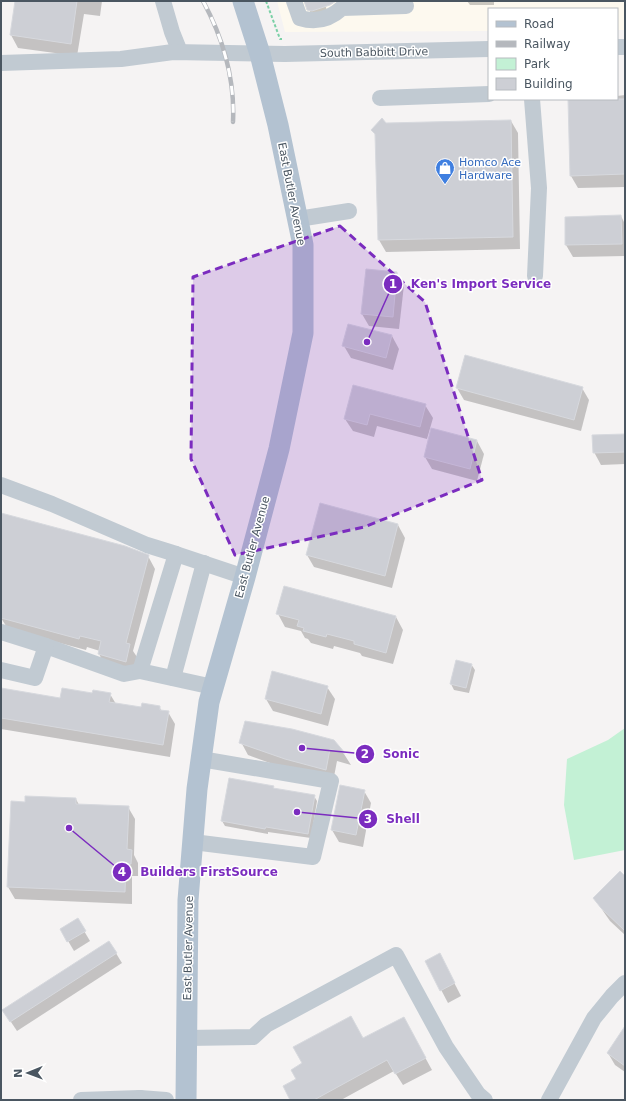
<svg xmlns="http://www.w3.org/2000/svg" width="626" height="1101" viewBox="0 0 626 1101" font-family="'DejaVu Sans',sans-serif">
<rect width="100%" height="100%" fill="#f5f3f3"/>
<path fill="#fdf9ef" d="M277 1H625V30H617V9H489V31L285 32Z"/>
<path fill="#c3f1d5" d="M625 728V850L574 860 564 805 567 759 608 740Z"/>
<g fill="#0003">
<path d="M16 1H102L100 16 84 14 77 56 18 48 11 35Z"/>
<path d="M303 1H324L330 20 315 22 307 5Z"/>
<path d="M467 1H494V5H470Z"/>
<path d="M625 95V187L578 188 571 176 569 99H617V96Z"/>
<path d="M511 121 518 133 520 249 386 252 379 240 376 136 372 130 386 124Z"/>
<path d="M621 216 625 224V256L573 257 566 245V218Z"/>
<path d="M397 273 404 285 399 329 369 326 362 314Z"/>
<path d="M349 325 392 336 399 349 393 370 351 358 344 346Z"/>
<path d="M354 386 425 405 433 418 427 439 377 426 374 437 353 431 345 419Z"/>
<path d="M457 388H582L589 400 581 431 464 400Z"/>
<path d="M432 429 477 441 484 454 477 481 432 469 425 457Z"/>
<path d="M625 435V464L601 465 594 452Z"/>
<path d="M320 505 398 525 405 538 392 588 314 567 307 555Z"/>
<path d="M1 514 148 556 155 569 133 651 137 657 132 674 106 667 99 654 100 651 87 647 86 650 8 629 1 618Z"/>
<path d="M285 588 396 617 403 630 393 664 362 656 360 653 334 646 333 649 311 643 308 639 305 638 301 631 285 627 278 614Z"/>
<path d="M471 664 475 670 469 693 454 690 451 684Z"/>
<path d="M327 687 335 699 328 726 273 711 266 699Z"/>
<path d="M1 689 61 699 93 694H110L116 704 142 708 159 707 162 711 168 712 175 724 170 757 1 729Z"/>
<path d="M333 741 344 754 351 765 337 761 333 782 292 771 248 755 241 742Z"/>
<path d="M273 787 275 790 314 796 317 801 311 838 268 832V834L225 826 222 821Z"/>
<path d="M364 791 371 803 363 847 339 842 332 830Z"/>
<path d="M76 799 79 805 128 807 135 819 134 855 138 863V876H132V904L15 899 8 887Z"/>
<path d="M625 877V935L610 921 594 898Z"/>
<path d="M77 919 90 941 74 951 61 929Z"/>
<path d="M109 942 122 963 17 1031 9 1019Z"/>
<path d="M426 961 446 967 461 996 448 1003Z"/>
<path d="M625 1028V1072L615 1065 608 1053Z"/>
<path d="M410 1030 432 1070 403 1085 394 1071 341 1100H291L297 1079 304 1064 363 1039Z"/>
</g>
<g fill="#cdcfd5" stroke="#d7d9de">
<path d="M15 1H77L71 44 10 35Z"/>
<path d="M304 1H336L330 5 312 11 307 10Z"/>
<path d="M568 99H625V174L570 176Z"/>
<path d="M382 118 386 123 511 120 513 237 378 240 375 134 371 130Z"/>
<path d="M621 215 622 244 565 245V217Z"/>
<path d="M366 269 397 272 393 317 361 314Z"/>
<path d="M348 324 392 335 386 358 342 346Z"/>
<path d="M465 355 583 387 574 420 456 388Z"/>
<path d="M353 385 426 404 420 427 370 414 367 425 344 419Z"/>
<path d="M431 428 477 440 470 469 424 457Z"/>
<path d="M625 434V452L593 453 592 435Z"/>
<path d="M320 503 398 524 385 576 306 555Z"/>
<path d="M1 513 125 546 149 555 126 643 130 644 126 662 98 654 101 641 80 636 79 639 1 618Z"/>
<path d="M284 586 396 616 386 653 354 644V641L327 634 326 637 303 631 304 628 297 626 299 620 276 614Z"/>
<path d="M456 660 472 664 466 688 450 684Z"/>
<path d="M272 671 328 686 321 714 265 699Z"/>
<path d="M1 688 60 698 62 688 92 693 93 690 111 693 109 702 141 707 142 703 160 706V710L169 711 163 745 1 718Z"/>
<path d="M245 721 292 729 334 740 345 753 330 749 326 770 285 759 239 743Z"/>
<path d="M229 778 274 786 273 788 315 795 308 834 266 827 265 829 221 821Z"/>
<path d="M340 785 365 790 356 835 331 830Z"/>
<path d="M25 796 76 798V804L129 806 127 849 132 850 131 864H126L125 892 7 887 11 801 25 802Z"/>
<path d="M620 871 625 876V931L601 908 593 898Z"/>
<path d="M78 918 86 931 67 942 60 929Z"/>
<path d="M109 941 117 953 10 1022 2 1010Z"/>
<path d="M440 953 455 983 440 991 425 961Z"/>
<path d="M351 1016 363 1038 404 1017 426 1058 395 1074 387 1060 314 1100H290L283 1086 296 1079 291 1070 302 1063 293 1047Z"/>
<path d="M625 1026V1066L607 1053Z"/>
</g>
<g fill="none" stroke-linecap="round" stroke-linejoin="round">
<path stroke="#7ad0a6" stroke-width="2" stroke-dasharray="3 2" stroke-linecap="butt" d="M266 1 280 39H282"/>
<g stroke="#c1cad2" stroke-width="16">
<path d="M163 1 172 32 180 52"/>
<path d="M294 1 300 18C316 23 330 19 342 8L406 6"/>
<path d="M617 47H625"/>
<path d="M1 63 121 59 173 52 285 54 489 49"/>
<path d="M380 98 489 94"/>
<path d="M532 99 539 188 535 276"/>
<path d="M298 219 349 211"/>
<path d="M1 485 52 504 147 545 176 554"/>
<path d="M1 632 46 646 124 674 140 671"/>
<path d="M1 670 35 678 46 646"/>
<path d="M173 678 204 563"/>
<path d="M213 687 140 671 176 554 245 577"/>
<path d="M193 842 313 857 331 781 201 759"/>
<path d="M187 1038 253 1037 266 1025 396 955 446 1047 478 1094 485 1100"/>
<path d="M81 1100 140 1098"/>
<path d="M140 1100V1098L166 1100"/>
<path d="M549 1100 594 1018 612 996 625 983"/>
</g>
<path stroke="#b3c2d1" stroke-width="21" d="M186 1100 188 900 197 789 209 702 245 577 279 449 303 333V245L278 125 260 54 243 1"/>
<g stroke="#b5b8bd" stroke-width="4.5">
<path id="rail" d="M203 1C223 38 235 80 233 122"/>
</g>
<use href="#rail" stroke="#fff" stroke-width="3" stroke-dasharray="9" stroke-linecap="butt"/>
</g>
<path fill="#7b2cbf" fill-opacity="0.2" stroke="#7b2cbf" stroke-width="3" stroke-dasharray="8 5" stroke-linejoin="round" d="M340 226 425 302 482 480 364 527 235 555 191 459 193 277Z"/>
<defs>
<g id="shop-pin" transform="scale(1)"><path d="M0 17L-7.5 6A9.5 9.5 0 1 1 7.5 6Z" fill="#3f7fe0" stroke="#fff"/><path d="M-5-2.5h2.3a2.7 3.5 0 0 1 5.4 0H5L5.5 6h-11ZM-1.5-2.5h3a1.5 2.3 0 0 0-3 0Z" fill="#fff"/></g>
</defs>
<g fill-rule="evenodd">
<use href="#shop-pin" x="445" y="168"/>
</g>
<g text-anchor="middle" stroke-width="3" stroke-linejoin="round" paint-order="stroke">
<g font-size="11" fill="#4a5661" stroke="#fff">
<text transform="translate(374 52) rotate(-1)" y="4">South Babbitt Drive</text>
<text transform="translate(292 194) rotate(79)" y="4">East Butler Avenue</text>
<text transform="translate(252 547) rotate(-75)" y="4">East Butler Avenue</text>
<text transform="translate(188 948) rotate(-89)" y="4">East Butler Avenue</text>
</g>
<g font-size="11" fill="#366cbe" stroke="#fff" text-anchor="start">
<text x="459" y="166">Homco Ace<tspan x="459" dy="13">Hardware</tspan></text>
</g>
</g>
<path fill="none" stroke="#7b2cbf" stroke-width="1.5" d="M367 342L393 284M302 748L365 754M297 812L368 819M69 828L122 872"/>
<g fill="#7b2cbf" stroke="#fff" stroke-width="1.5">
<circle cx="367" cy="342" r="4"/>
<circle cx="302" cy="748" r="4"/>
<circle cx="297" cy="812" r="4"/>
<circle cx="69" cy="828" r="4"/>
<circle cx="393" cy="284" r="10"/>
<circle cx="365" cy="754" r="10"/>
<circle cx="368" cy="819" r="10"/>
<circle cx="122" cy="872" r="10"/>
</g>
<g font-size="12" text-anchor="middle" font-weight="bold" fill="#fff">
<text x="393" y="288">1</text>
<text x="365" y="758">2</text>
<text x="368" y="823">3</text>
<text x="122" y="876">4</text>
</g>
<g font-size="12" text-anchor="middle" font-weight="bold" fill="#7b2cbf" stroke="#fff" stroke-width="3" stroke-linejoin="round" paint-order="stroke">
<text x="481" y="288">Ken's Import Service</text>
<text x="401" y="758">Sonic</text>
<text x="403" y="823">Shell</text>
<text x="209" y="876">Builders FirstSource</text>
</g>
<rect width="626" height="1101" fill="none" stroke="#4a5661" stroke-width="4"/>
<rect x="488" y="8" width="130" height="92" fill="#ffffff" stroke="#b7bbc0"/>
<rect x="496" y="21" width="20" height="6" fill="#b3c2d1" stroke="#b7bbc0"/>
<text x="524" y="28" font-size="12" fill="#4a5661">Road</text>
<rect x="496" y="41" width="20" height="6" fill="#b5b8bd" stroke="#b7bbc0"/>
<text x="524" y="48" font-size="12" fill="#4a5661">Railway</text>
<rect x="496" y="58" width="20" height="12" fill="#c3f1d5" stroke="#b7bbc0"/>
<text x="524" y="68" font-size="12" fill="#4a5661">Park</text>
<rect x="496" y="78" width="20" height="12" fill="#cdcfd5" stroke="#b7bbc0"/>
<text x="524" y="88" font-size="12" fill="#4a5661">Building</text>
<g transform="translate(28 1073) rotate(269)" stroke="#ffffff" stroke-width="3" paint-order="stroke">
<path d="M0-3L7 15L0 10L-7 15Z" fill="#4a5661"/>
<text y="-6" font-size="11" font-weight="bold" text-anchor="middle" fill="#4a5661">N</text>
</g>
</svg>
